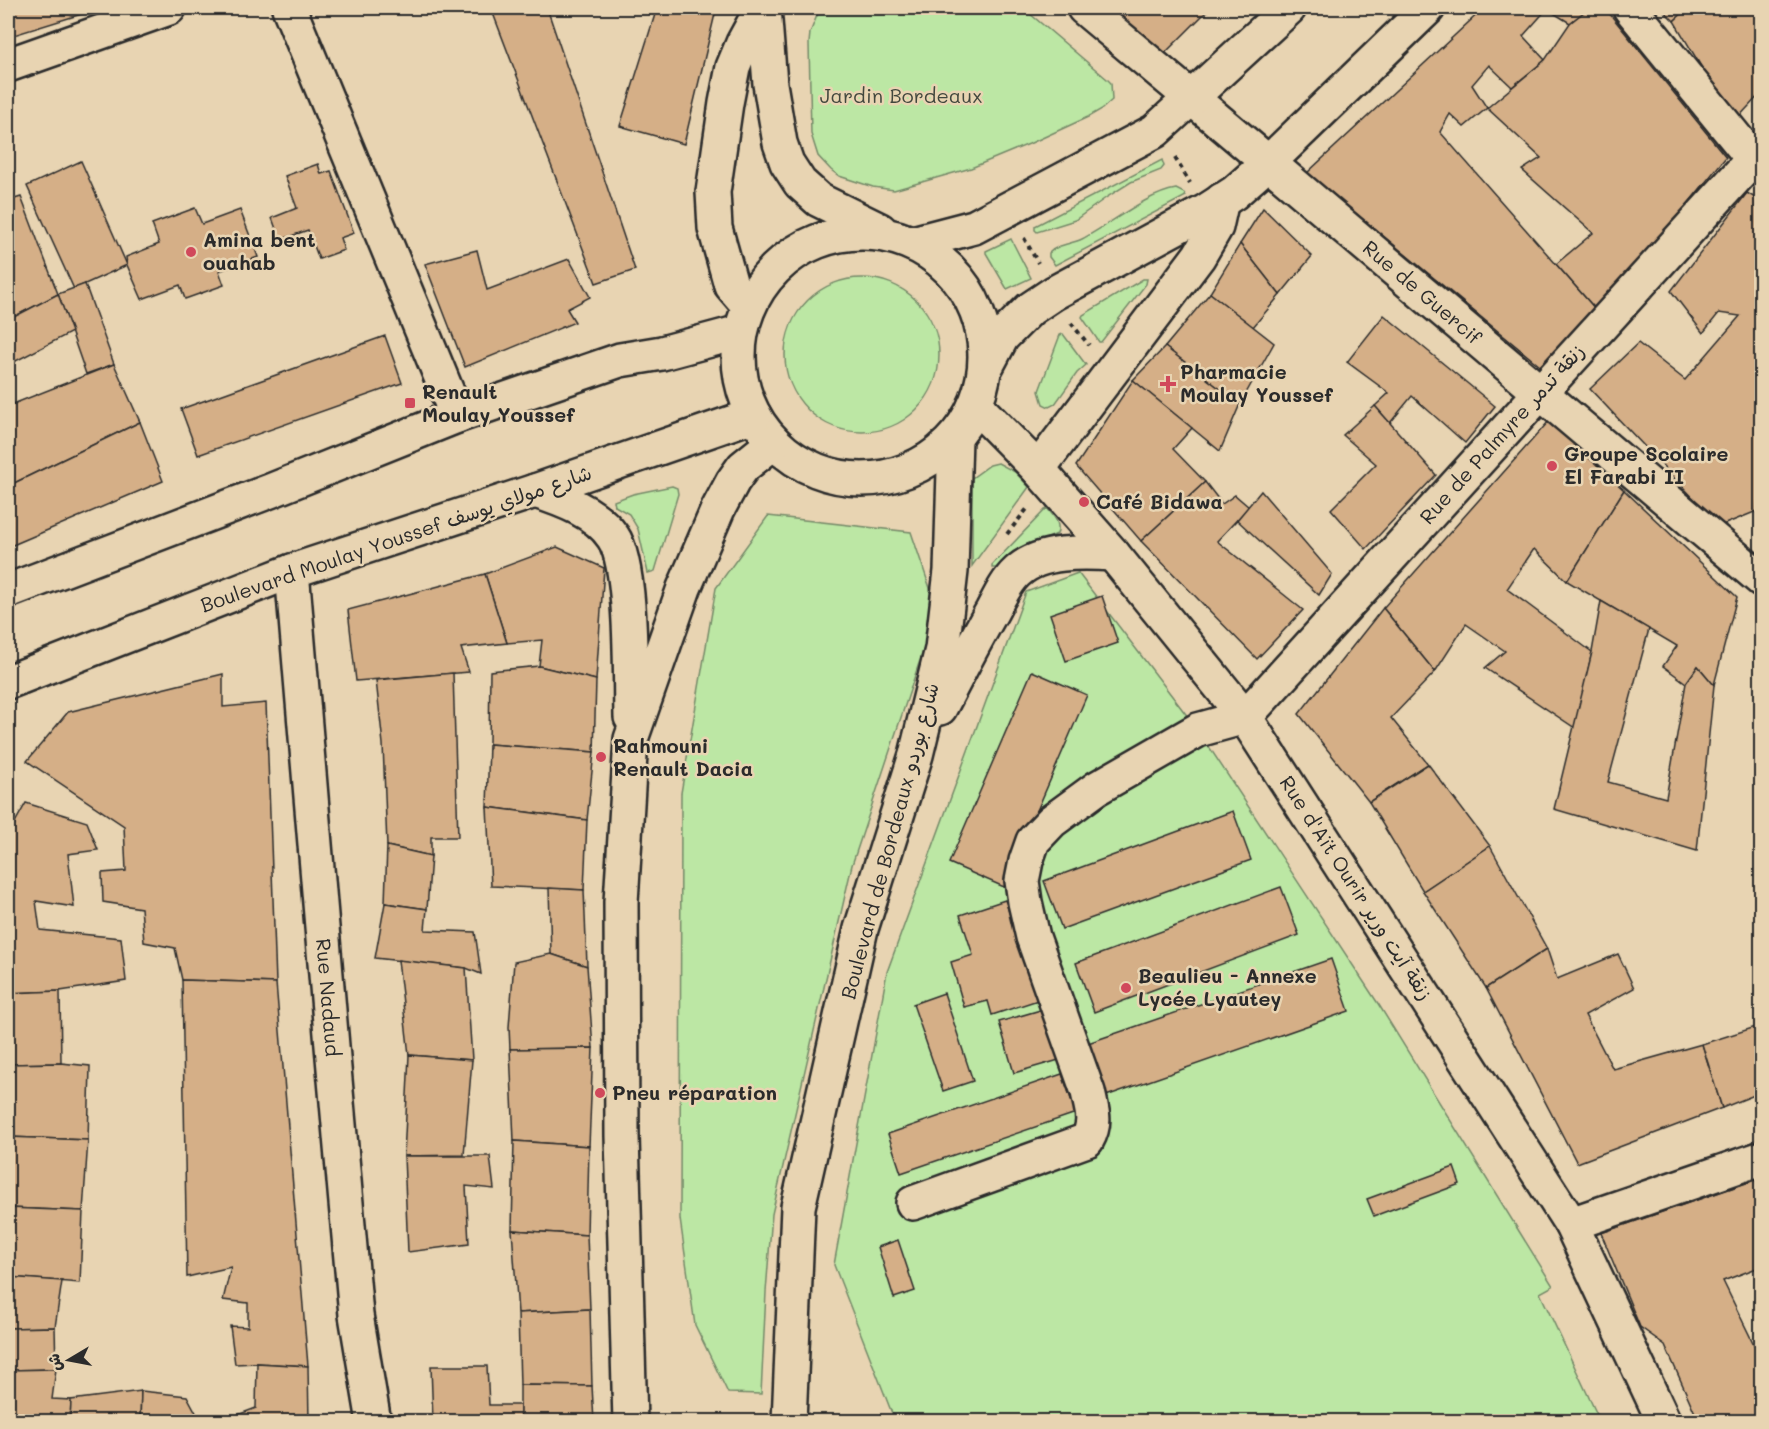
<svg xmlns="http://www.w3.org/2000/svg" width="1769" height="1429" viewBox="0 0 1769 1429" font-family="Mali,'Playpen Sans Arabic',sans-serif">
<rect width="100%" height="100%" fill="#e8d4b2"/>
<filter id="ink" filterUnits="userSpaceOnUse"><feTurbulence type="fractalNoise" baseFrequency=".0167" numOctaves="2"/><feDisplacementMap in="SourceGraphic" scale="12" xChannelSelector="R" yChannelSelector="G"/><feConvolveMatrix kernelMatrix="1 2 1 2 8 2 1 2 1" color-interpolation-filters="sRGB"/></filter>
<g filter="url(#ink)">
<g fill="#bce7a4" stroke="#748968" stroke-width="1.5">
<path d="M820 8H1023L1107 79 1111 83 1112 100 1102 109 1088 117 1029 144 971 168 894 190 873 187 839 176 831 170 818 156 811 134 809 43 810 33Z"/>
<path d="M1162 160 1164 166 1161 170 1131 182 1107 197 1075 220 1037 232 1035 230V226Z"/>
<path d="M1176 189 1184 193 1186 196 1055 265 1049 257V253C1057 244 1072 244 1082 239 1111 224 1146 194 1176 189Z"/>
<path d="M1011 239 1031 278 1007 289 986 253V251Z"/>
<circle cx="862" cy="355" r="77"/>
<path d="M1143 279H1147L1146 284 1101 342H1099L1082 317 1083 315Z"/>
<path d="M1063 334 1086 365 1077 373 1055 404 1049 407 1043 404 1039 391 1060 335Z"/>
<path d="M998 463 1015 472 1029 487 972 566V478L990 465Z"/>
<path d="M672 486 677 488 678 494 655 571 648 573 638 529 629 514 615 506 614 501 633 494Z"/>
<path d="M1047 508C1054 517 1061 523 1057 534 1036 544 1014 548 999 568H992V565Z"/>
<path d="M768 516 911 532 937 609 852 865 772 1214 766 1292 761 1394 728 1393 695 1325 680 1219 681 793 716 588Z"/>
<path d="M1078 573 1198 730 1379 1005 1553 1286 1540 1293 1600 1421H895L834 1265 887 972 1026 592Z"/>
</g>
<g fill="#d5af87" stroke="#2b2b2b" stroke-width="1.5">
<path d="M8 8H101L14 35 8 28Z"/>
<path d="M491 8H547L635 270 596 283Z"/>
<path d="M657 8H690L715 14 684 144 620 126Z"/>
<path d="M1110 8H1210L1162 56Z"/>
<path d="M1484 8H1589L1570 23 1547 9 1523 36 1545 60 1512 87 1489 65 1472 85 1487 108 1464 127 1450 114 1440 132 1599 313 1540 366 1307 173Z"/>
<path d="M1589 8H1605L1726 157 1599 313 1556 264 1593 233 1522 170 1541 158 1487 108 1545 60 1570 23Z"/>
<path d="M1661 8H1688L1674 21Z"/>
<path d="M1688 8H1762L1758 48 1762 49V92L1734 122 1674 21Z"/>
<path d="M81 161 127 265 74 289 27 186Z"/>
<path d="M318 164 321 174 331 171 354 233 340 238 344 250 319 259 308 230 280 240 272 218 297 208 285 176Z"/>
<path d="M1747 193 1762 202V437L1757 511 1720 526 1590 389 1638 343 1685 380 1740 316 1719 313 1703 333 1671 291Z"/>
<path d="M21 197 58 294 8 320V201Z"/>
<path d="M195 208 202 224 240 210 258 257 219 271 224 285 185 299 180 285 142 299 127 265 126 257 159 244 152 224Z"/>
<path d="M1263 208 1312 256 1280 295 1240 244Z"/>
<path d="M1240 244 1280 295 1253 327 1210 293Z"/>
<path d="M477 250 487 290 569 259 590 297 567 309 575 322 465 367 425 264Z"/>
<path d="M85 284 114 364 86 374 58 294Z"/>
<path d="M1210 293 1274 343 1240 404 1165 347Z"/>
<path d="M58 294 72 332 8 365V320Z"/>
<path d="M1384 315 1495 406 1465 443 1412 396 1390 423 1375 406 1389 393 1347 362Z"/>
<path d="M385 336 402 383 198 455 181 409Z"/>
<path d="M1165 347 1240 404 1220 451 1133 380Z"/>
<path d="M114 364 140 422 8 486V406Z"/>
<path d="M1133 380 1192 428 1173 449 1205 482 1141 541 1076 466Z"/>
<path d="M1375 406 1436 475 1366 549 1331 509 1376 464 1343 435Z"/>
<path d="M1549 421 1624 490 1567 581 1534 549 1507 589 1592 652 1575 728 1485 668 1505 651 1466 624 1435 672 1383 608Z"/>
<path d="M140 422 163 481 8 547V486Z"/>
<path d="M1205 482 1222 504 1235 495 1249 507 1217 541 1303 610 1257 659 1141 541Z"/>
<path d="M1624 490 1737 597 1714 685 1698 666 1686 683 1663 666 1677 646 1567 581Z"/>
<path d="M1261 491 1332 574 1319 595 1237 520Z"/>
<path d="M557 547 604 568 596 680 539 666 542 640 507 643 485 574Z"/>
<path d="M485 574 507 643 461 648 469 672 356 681 348 610Z"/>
<path d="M1102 596 1118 643 1066 661 1050 614Z"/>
<path d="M1601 601 1649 629 1608 782 1666 798 1686 683 1698 666 1714 685 1697 851 1554 809 1592 652Z"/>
<path d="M1383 608 1435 672 1391 718 1428 764 1369 802 1299 714Z"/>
<path d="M539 666 596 680 594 752 489 744 490 671Z"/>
<path d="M1032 671 1087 695 1004 887 949 863Z"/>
<path d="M453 673 458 837H431V856L387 846 383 744 376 680Z"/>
<path d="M223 674V707L266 703 276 983 182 980 175 948 144 942 141 908 103 902 102 873 126 871 124 826 27 761 68 712Z"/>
<path d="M489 744 594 752 587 820 487 807Z"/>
<path d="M1428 764 1490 846 1423 891 1369 802Z"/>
<path d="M26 803 87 822 98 850 68 854 74 907 36 901 40 930 121 938 126 981 60 991 8 993V835Z"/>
<path d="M487 807 587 820 584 890 491 886Z"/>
<path d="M1233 811 1251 860 1062 929 1044 881Z"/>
<path d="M387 846 431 856 427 909 385 903Z"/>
<path d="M1490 846 1547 949 1486 988 1423 891Z"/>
<path d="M1281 887 1299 935 1094 1012 1076 963Z"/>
<path d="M549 888 584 890 587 966 551 954Z"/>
<path d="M1005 900 1038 1000 992 1015 988 1001 964 1007 951 962 973 955 960 915Z"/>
<path d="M385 903 427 909 425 930 475 932 481 974 466 968 375 958Z"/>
<path d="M1547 949 1557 979 1618 954 1634 988 1585 1015 1613 1069 1702 1044 1722 1108 1577 1163 1486 988Z"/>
<path d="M551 954 587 966 593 1048 510 1049 509 1027 514 962Z"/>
<path d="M1331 959 1349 1011 1106 1096 1088 1043Z"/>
<path d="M398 960 466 968 472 1060 409 1055Z"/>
<path d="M182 980 276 983 308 1366 257 1363 235 1364 230 1326 248 1327V1303L223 1300 231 1267 187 1277Z"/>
<path d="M60 991 61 1063 8 1064V993Z"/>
<path d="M944 993 973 1081 943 1091 913 1004Z"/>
<path d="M1044 1009 1059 1060 1014 1073 999 1022Z"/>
<path d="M1762 1025V1092L1722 1108 1702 1044Z"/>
<path d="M593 1048 589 1146 514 1141 510 1049Z"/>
<path d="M409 1055 472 1060 464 1155 404 1156Z"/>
<path d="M61 1063 90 1066 88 1140 8 1137V1064Z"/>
<path d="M1062 1074 1076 1113 901 1173 888 1134Z"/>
<path d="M8 1137 88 1140 83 1211 8 1208Z"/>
<path d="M514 1141 589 1146 587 1235 512 1230Z"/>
<path d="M404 1156H490L494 1189 466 1186 469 1244 408 1252Z"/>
<path d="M1454 1167 1460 1184 1374 1216 1367 1199Z"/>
<path d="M1755 1180 1762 1193V1266L1723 1281 1762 1361V1422H1699L1665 1345 1640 1327 1601 1233Z"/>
<path d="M8 1208 83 1211 80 1283 8 1277Z"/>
<path d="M512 1230 587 1235 590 1309 518 1313Z"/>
<path d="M898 1240 915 1291 894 1298 878 1247Z"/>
<path d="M8 1277 62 1281 55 1327 8 1328Z"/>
<path d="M590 1309 592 1386 520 1385 518 1313Z"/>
<path d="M55 1327 56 1369 8 1370V1328Z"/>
<path d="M257 1363 308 1366 309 1422H219L256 1408Z"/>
<path d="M431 1366H487L489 1405H520V1422H433Z"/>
<path d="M56 1369 52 1399 71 1400 70 1422H8V1370Z"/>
<path d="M520 1385 592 1386 594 1422H520Z"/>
<path d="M141 1391 140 1422H70L71 1400Z"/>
<path d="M141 1391 187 1396 201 1422H140Z"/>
</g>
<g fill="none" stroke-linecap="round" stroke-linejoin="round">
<g stroke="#2b2b2b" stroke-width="38">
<g id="minor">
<path d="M289 8 457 416"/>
<path id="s1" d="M1084 8C1311 197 1535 389 1762 580"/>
<path d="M1630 8 1753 159"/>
<path d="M8 65 169 8"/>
<path d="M975 405 1038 469 1113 554 1245 717 1571 1224 1664 1422"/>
<path d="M1038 469 1199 256 1216 227 1222 200"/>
<path id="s2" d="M292 571 332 1046 356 1315 374 1422"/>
<path d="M913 1203 1087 1140C1097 1122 1092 1111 1088 1092L1033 937 1025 902 1022 881 1026 861 1033 841 1052 821 1097 788 1198 730 1245 717 1753 159 1762 156"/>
<path d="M1571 1224 1762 1158"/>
</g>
</g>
<g stroke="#2b2b2b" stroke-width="38">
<g id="major">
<path d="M764 8 770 84 780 143 787 163 800 183 819 200 880 230"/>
<circle cx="862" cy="356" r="123"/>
<path d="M913 243 974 227 1155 131 1289 8"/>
<path d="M749 306 731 285 715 228 713 192 726 103 733 67 743 43 762 8"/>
<path d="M985 369 1002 337 1030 309 1054 293 1206 211 1234 193 1269 162 1428 8"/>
<path d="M535 491C563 500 596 512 613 537 633 566 630 679 631 717"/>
<path d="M8 591 270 491 457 416 620 360 662 353 740 332"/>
<path d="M8 682 292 571 535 491 754 415"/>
<path d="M940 708C957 676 974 642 992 611 999 598 1006 582 1017 572 1040 550 1084 552 1113 554"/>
<path d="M630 1422 622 1136 621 902 631 739 684 588 718 509 733 481 743 467 774 442"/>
<path d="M789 1422 798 1207 861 929 916 755 942 649 951 571 955 437"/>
</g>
</g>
<g stroke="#2b2b2b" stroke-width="4" stroke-dasharray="4.5 4.5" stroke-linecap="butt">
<path d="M1175 158 1190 183"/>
<path d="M1024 238 1038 263"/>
<path d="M1071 323 1089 345"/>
<path d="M1007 534 1027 509"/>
</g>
<use href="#minor" stroke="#e8d4b2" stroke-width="33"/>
<use href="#major" stroke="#e8d4b2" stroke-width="33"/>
</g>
</g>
<g fill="#d1495b" stroke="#e8d4b2" stroke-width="2">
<circle cx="191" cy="252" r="6"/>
<path d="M1165 375h6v6h6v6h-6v6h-6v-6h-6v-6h6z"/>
<rect x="404" y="397" width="12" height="12" rx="3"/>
<circle cx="1552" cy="466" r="6"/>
<circle cx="1084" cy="502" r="6"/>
<circle cx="601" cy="757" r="6"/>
<circle cx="1126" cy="988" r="6"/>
<circle cx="600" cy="1093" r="6"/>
</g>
<g text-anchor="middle" stroke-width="5" stroke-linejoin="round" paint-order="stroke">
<g font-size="20" fill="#41473d" stroke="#e8d4b2">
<text x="901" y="103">Jardin Bordeaux</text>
</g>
<g font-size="20" font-weight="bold" fill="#2b2b2b" stroke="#e8d4b2" text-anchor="start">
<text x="203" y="247">Amina bent<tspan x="203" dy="23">ouahab</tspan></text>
<text x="1180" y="379">Pharmacie<tspan x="1180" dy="23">Moulay Youssef</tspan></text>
<text x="422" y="399">Renault<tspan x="422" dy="23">Moulay Youssef</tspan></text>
<text x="1564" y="461">Groupe Scolaire<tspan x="1564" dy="23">El Farabi II</tspan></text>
<text x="1096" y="509">Café Bidawa</text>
<text x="613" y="753">Rahmouni<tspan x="613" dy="23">Renault Dacia</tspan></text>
<text x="1138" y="983">Beaulieu - Annexe<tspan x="1138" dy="23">Lycée Lyautey</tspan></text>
<text x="612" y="1100">Pneu réparation</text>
</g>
<g font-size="20" fill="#2b2b2b" stroke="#e8d4b2">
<text dy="7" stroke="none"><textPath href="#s1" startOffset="442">Rue de Guercif</textPath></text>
<text transform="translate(1502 434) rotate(-48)" y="7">Rue de Palmyre زنقة تدمر</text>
<text transform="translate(396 539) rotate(-19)" y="7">Boulevard Moulay Youssef شارع مولاي يوسف</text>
<text transform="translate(890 841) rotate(-75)" y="7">Boulevard de Bordeaux شارع بوردو</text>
<text transform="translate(1356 888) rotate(57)" y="7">Rue d'Aït Ourir زنقة آيت ورير</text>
<text dy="7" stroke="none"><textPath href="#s2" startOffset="428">Rue Nadaud</textPath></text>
</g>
</g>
<rect width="1769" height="1429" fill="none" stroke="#e8d4b2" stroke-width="30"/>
<rect x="15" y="15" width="1739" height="1399" fill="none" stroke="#2b2b2b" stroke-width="2" filter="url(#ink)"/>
<g transform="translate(69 1360) rotate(260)" stroke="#e8d4b2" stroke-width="4.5" paint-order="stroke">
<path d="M0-4.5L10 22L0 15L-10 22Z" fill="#2b2b2b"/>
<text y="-9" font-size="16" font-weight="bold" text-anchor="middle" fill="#2b2b2b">ش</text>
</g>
</svg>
